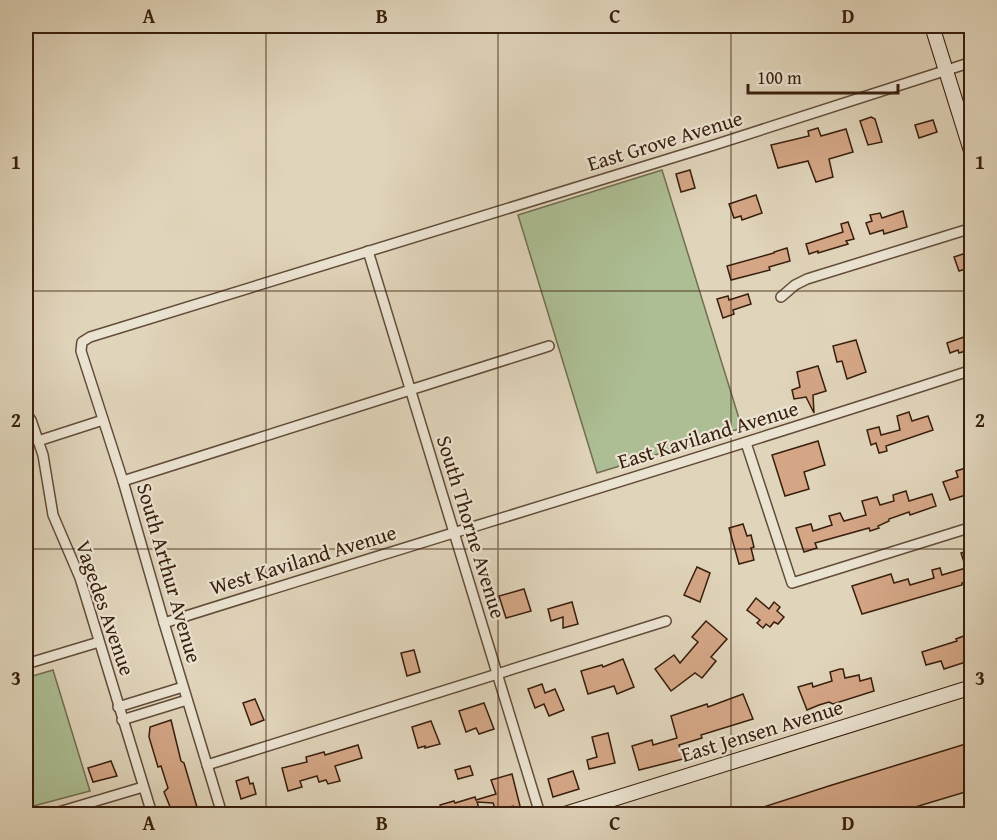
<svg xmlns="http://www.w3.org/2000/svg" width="997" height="840" viewBox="0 0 997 840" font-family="'Gentium Book Plus',serif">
<rect width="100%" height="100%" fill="#e0d4ba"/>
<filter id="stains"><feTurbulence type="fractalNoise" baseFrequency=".00333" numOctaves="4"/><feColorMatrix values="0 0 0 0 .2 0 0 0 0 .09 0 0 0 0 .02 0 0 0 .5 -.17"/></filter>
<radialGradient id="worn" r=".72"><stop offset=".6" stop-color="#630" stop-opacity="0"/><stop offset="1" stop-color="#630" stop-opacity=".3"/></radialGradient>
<g fill="#adbe94" stroke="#726e50" stroke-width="1.5">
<path d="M662 170 742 428 597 473 518 215Z"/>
<path d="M53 670 90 791 26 808V678Z"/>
</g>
<g fill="#d4a686" stroke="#381e0c" stroke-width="1.5">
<path d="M871 117 875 119 882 142 868 145 860 121Z"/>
<path d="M933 120 937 132 919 138 915 125Z"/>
<path d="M818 128 821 136 846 129 853 152 829 159 833 177 816 182 808 161 778 168 771 145 809 136 808 131Z"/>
<path d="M690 170 695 188 681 192 676 174Z"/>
<path d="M756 195 762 213 742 220 741 216 734 218 729 204Z"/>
<path d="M903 211 907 227 884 234 883 230 870 234 866 223 872 221 870 215 880 213 882 218Z"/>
<path d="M848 222 854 239 846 241 848 244 818 253V251L809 254 806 244 843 232 841 224Z"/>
<path d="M787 248 790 261 769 267 770 270 731 280 727 266 774 253V252Z"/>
<path d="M972 251V267L959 271 954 257Z"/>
<path d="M748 294 751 304 733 310 734 314 723 318 717 299 728 296 729 300Z"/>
<path d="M972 334V349L959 353 958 350 950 353 947 343Z"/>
<path d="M856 340 866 372 847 379 842 361 837 362 833 346Z"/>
<path d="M818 366 826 391 813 395 814 413 806 397 794 399 792 390 800 387 797 372Z"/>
<path d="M909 412 912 421 928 416 933 430 886 446 887 451 879 453 876 443 871 445 867 430 879 427 881 435 900 430 897 416Z"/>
<path d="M818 441 825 465 804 472 809 489 785 496 772 455Z"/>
<path d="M969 467 972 476V493L950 500 943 482 958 477 956 471Z"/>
<path d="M906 491 909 501 932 494 936 506 910 515 909 512 889 519V521L878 526 879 528 870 531 869 528 815 543 817 548 804 552 796 528 811 524 813 531 832 525 829 516 840 513 844 521 866 515 862 501 877 497 880 505 894 501 893 495Z"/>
<path d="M743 524 747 536 751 535 754 547 751 548 754 560 739 564 729 528Z"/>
<path d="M972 550V580L962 583V585L862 614 852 586 891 574 894 583 908 579 910 585 934 578 932 570 940 568 942 575 966 568 961 553Z"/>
<path d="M697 567 710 573 700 602 684 595Z"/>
<path d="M524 589 531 611 506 618 499 596Z"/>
<path d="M756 598 769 609 774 602 780 607 777 611 784 617 778 624 774 622 770 627 766 624 763 628 757 623 760 620 747 610Z"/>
<path d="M572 602 578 624 563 628V617L551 621 548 609Z"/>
<path d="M706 621 727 639 711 657 716 661 702 678 695 673 671 691 655 669 674 655 680 663 698 642 692 637Z"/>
<path d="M969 634 972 643V660L944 669 941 661 926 665 922 652 957 641 956 639Z"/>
<path d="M414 650 420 672 407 676 401 653Z"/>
<path d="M623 659 634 687 617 694 614 686 588 694 581 671 602 665 603 667Z"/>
<path d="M840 669H843L845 678 859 675 860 681 871 678 874 691 833 704 829 702 819 705 807 710 798 687 812 683 813 687 832 681 830 672Z"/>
<path d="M542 684 545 693 555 689 564 710 549 716 544 704 535 708 528 689Z"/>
<path d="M743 694 753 719 701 735 702 738 679 745 683 759 639 770 632 746 652 740 653 745 677 738 671 716 707 704 708 707Z"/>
<path d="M255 699 264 720 251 725 243 703Z"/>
<path d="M484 703 494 729 479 734 476 728 466 732 459 711Z"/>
<path d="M171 720 181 761 184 763 199 814H173L164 792 168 788 161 766 158 767 149 737 150 727Z"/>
<path d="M431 721 440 744 425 748V746L418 748 412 727Z"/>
<path d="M608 733 615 763 589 769 587 760 597 757 592 737Z"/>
<path d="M972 742V790L892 814H745V813L832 785Z"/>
<path d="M358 745 362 758 335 766 340 781 328 784 326 780 319 782 317 776 300 781 302 787 288 791 282 768 307 762 306 757 324 752 325 755Z"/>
<path d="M111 761 117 776 93 782 88 768Z"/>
<path d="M470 766 473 775 458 779 455 770Z"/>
<path d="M573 771 579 789 553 797 548 779Z"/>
<path d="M512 774 522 814H519L513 806 496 811 493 803 477 802 481 814H443L440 805 454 801 455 803 475 797 476 800 496 794 491 780Z"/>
<path d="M248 777 250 784 253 783 256 794 241 799 236 781Z"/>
</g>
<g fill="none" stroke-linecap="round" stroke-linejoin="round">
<g stroke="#624c38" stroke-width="12">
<g id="street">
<path d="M368 251 540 814"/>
<path d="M781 297 795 285 807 279 972 228"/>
<path d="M26 413 31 420 43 455 53 515 80 578 152 814"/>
<path d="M38 441 103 420"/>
<path d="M746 443 792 583 972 527"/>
<path d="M123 481 549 346"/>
<path d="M164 623C433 538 703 458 972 370"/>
<path d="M26 664 99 642"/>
<path d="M118 707 183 687"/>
<path d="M122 720 187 700"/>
<path d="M207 765 666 621"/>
<path d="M52 814 143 787"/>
<path d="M222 814 164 623 123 481 81 351 82 342 90 337 714 145 972 62"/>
</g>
</g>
<g stroke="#381e0c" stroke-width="16">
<g id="secondary">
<path d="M932 26 972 154"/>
<path d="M565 814 972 687"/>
</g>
</g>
<use href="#street" stroke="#ebe3d2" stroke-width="9"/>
<use href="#secondary" stroke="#ebe3d2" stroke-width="14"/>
</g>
<path fill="none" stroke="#381e0c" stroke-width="1.5" stroke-opacity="0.55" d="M266 26V814M498 26V814M731 26V814M26 291H972M26 549H972"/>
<g text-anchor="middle" stroke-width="4.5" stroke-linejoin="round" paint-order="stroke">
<g font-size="21" fill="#381e0c" stroke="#ebe3d2">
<text transform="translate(665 141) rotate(-17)" y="7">East Grove Avenue</text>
<text transform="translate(708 435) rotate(-17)" y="7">East Kaviland Avenue</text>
<text transform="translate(471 527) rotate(73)" y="7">South Thorne Avenue</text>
<text transform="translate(303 560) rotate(-17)" y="7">West Kaviland Avenue</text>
<text transform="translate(169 573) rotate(74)" y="7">South Arthur Avenue</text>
<text transform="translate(105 608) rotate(71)" y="7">Vagedes Avenue</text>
<text transform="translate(762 731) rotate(-17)" y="7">East Jensen Avenue</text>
</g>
</g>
<rect width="997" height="840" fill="none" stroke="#e0d4ba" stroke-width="66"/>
<path d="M748 84v9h150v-9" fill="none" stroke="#381e0c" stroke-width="3"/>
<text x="757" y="84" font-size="18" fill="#381e0c" stroke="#ebe3d2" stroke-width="4.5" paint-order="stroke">100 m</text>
<rect x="33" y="33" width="931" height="774" fill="none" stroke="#381e0c" stroke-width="2"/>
<g font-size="20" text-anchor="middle" font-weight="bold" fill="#381e0c">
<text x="149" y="23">A</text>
<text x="382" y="23">B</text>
<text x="615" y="23">C</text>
<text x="848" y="23">D</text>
<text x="16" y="169">1</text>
<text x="980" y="169">1</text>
<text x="16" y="427">2</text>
<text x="980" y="427">2</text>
<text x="16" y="685">3</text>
<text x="980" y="685">3</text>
<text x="149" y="830">A</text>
<text x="382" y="830">B</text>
<text x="615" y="830">C</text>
<text x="848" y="830">D</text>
</g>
<rect width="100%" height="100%" filter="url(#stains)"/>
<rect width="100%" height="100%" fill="url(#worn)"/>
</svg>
